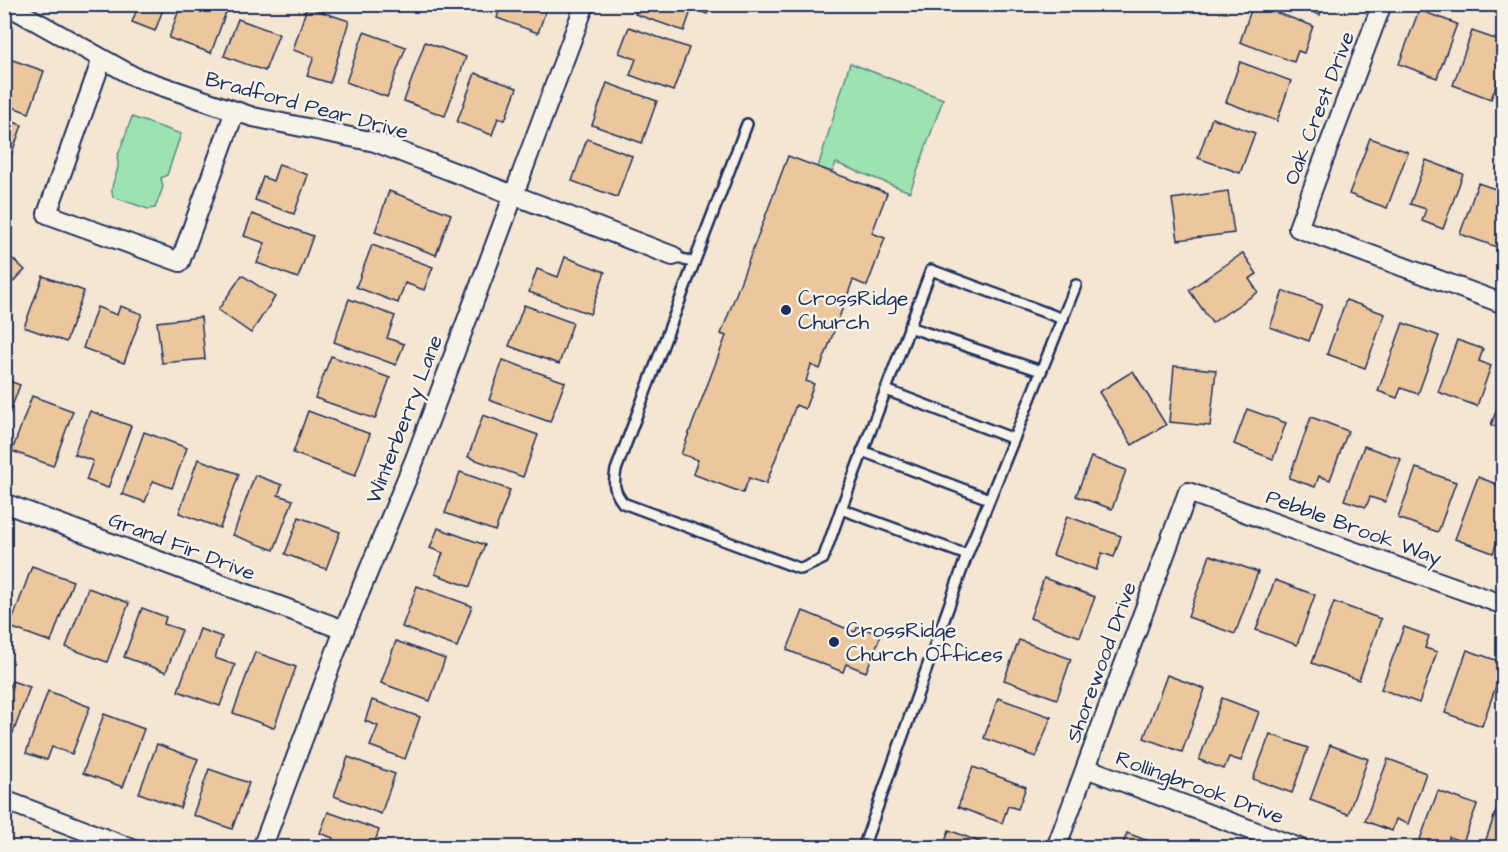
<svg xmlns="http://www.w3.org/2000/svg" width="1508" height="852" viewBox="0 0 1508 852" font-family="'Architects Daughter',sans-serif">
<rect width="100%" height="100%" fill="#f4e6d2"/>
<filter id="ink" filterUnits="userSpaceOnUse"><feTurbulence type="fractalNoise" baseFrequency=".0167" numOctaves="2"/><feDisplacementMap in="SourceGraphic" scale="12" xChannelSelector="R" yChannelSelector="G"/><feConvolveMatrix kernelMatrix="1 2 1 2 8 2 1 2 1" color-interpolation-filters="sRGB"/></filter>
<g filter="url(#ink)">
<g fill="#9ce3b1" stroke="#5c8988" stroke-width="1.5">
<path d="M850 63 943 99 910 192 836 163 832 172 818 167Z"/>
<path d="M132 117 181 134 167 175 161 178 163 187 155 208 148 209 113 197C108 183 122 171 117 158Z"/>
</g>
<g fill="#ecc79d" stroke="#1b2f5e" stroke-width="1.5">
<path d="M139 4H165L155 31 132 22Z"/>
<path d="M181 4H229L211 53 169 38Z"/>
<path d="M460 4H488L484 13Z"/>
<path d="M501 4H548L538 33 497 18Z"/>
<path d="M638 4H710L707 14 692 8 684 31 635 14Z"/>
<path d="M1253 4 1313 26 1304 53 1298 51 1294 62 1240 42Z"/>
<path d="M1291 4H1323L1320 15Z"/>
<path d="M307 7 349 21 330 83 307 76 314 57 293 50Z"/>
<path d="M1419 10 1457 24 1437 78 1399 64Z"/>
<path d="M238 19 279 34 265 71 224 56Z"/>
<path d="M629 27 689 48 673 91 630 75 636 59 619 53Z"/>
<path d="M1472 31 1504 42V65L1491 99 1453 85Z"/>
<path d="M364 32 406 47 387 97 346 82Z"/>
<path d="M425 42 466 57 445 116 404 101Z"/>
<path d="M4 57 44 71 29 113 4 104Z"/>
<path d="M1240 62 1291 81 1277 121 1226 102Z"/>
<path d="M475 73 517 88 505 120 498 118 492 135 457 122Z"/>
<path d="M607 83 657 101 642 143 592 125Z"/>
<path d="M1212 118 1255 133 1240 173 1198 158Z"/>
<path d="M4 119 22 125 7 167 4 166Z"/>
<path d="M1370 138 1408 152 1387 208 1349 194Z"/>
<path d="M587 139 632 156 617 197 572 181Z"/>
<path d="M788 156 887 193 872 233 885 238 867 286 853 280 820 369 811 365 806 381 814 384 805 409 796 405 766 484 749 478 743 493 693 474 698 460 681 454 726 336 721 334Z"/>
<path d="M1426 160 1463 174 1443 229 1422 221 1426 209 1410 204Z"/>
<path d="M279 164 308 175 294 214 255 200 263 177 273 181Z"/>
<path d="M1478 183 1504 192V238L1500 248 1460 234Z"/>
<path d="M389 191 451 214 436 255 375 232Z"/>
<path d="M1228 191 1234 233 1178 240 1172 199Z"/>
<path d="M252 214 313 236 298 278 257 263 265 243 244 236Z"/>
<path d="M372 245 433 267 424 290 405 283 398 303 356 287Z"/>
<path d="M4 251 25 270 4 291Z"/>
<path d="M1243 253 1257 274 1249 279 1258 292 1212 323 1189 290Z"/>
<path d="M565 257 605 272 590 314 529 292 537 269 558 277Z"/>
<path d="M242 275 275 297 251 333 218 310Z"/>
<path d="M43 276 84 291 66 342 24 327Z"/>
<path d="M1283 291 1322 305 1309 341 1270 327Z"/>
<path d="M349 299 395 316 387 338 404 344 396 365 334 342Z"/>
<path d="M1346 300 1385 314 1365 368 1327 354Z"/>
<path d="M524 305 573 323 559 364 509 346Z"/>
<path d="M120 306 142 314 124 363 83 348 97 307 117 315Z"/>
<path d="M201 317 205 359 162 363 157 322Z"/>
<path d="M1403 323 1439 336 1418 394 1401 388 1397 398 1378 391Z"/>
<path d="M1457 340 1483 349 1479 361 1491 366 1477 406 1438 392Z"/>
<path d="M331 356 390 378 375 419 315 398Z"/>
<path d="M503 360 565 382 550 422 489 400Z"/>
<path d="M1174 366 1216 370 1210 426 1169 422Z"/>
<path d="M1133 371 1166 425 1132 445 1099 392Z"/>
<path d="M4 379 20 385 4 428Z"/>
<path d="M1504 389V429L1491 425Z"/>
<path d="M32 396 73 411 53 466 12 451Z"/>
<path d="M1247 409 1286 423 1273 459 1234 444Z"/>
<path d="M90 411 131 426 108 488 86 480 93 461 74 454Z"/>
<path d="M308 411 370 434 355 476 293 453Z"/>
<path d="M483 415 538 435 523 477 468 457Z"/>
<path d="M1311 417 1348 431 1330 480 1319 476 1315 487 1289 478Z"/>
<path d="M144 432 187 448 172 488 153 481 145 502 122 494Z"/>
<path d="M1364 446 1401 459 1385 502 1370 497 1366 507 1344 500Z"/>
<path d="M1091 457 1126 470 1112 509 1076 496Z"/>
<path d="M198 459 239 474 220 528 179 513Z"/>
<path d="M1416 468 1456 482 1438 532 1398 518Z"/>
<path d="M460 472 510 490 495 531 445 513Z"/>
<path d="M255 475 282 485 278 495 293 500 274 550 233 535Z"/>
<path d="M1478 477 1504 487V524L1493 553 1455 539Z"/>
<path d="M1067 516 1121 536 1114 557 1102 553 1096 570 1053 555Z"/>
<path d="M299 517 340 532 326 569 285 554Z"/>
<path d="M438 528 485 545 470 587 435 574 443 553 430 548Z"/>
<path d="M1210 555 1258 572 1235 634 1188 617Z"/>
<path d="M32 566 73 581 51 642 10 627Z"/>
<path d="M1044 578 1095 597 1080 637 1030 618Z"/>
<path d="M1275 580 1315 595 1297 645 1256 630Z"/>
<path d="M417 586 472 606 457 647 402 627Z"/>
<path d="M88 588 129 603 107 662 66 647Z"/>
<path d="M1334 602 1381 619 1359 680 1312 663Z"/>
<path d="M142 608 166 617 164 624 182 630 166 672 124 657Z"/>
<path d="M803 611 855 632 858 626 881 635 866 672 846 664 843 672 787 650Z"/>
<path d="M1404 627 1429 636 1425 648 1437 652 1419 703 1381 689Z"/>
<path d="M200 629 222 637 215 658 235 665 220 706 178 691Z"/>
<path d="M1019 640 1071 659 1057 699 1004 680Z"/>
<path d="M396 641 445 659 430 701 381 683Z"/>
<path d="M1467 650 1504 663 1482 726 1445 713Z"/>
<path d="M255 652 296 667 274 728 233 713Z"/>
<path d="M1167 675 1205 689 1182 752 1144 738Z"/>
<path d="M12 681 30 687 13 733 4 730V689L8 690Z"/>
<path d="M48 691 90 707 72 754 52 747 47 760 26 753Z"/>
<path d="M998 698 1051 717 1036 757 984 738Z"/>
<path d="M1222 698 1259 712 1241 761 1229 757 1224 769 1199 760Z"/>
<path d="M372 700 420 717 405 759 370 746 378 726 365 721Z"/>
<path d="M104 714 144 729 123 787 83 773Z"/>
<path d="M1270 734 1308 748 1292 793 1253 779Z"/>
<path d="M157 744 198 759 180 808 139 793Z"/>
<path d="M1330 745 1368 759 1348 814 1310 800Z"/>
<path d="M348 757 395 774 381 814 334 796Z"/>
<path d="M1388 759 1426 773 1408 824 1396 819 1392 831 1365 821Z"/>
<path d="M973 767 1026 787 1018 809 1008 806 1002 823 958 807Z"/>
<path d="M209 769 249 783 232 829 193 815Z"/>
<path d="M1438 791 1477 805 1463 842 1449 837 1446 848H1434L1419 842Z"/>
<path d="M1500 800 1504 801V848H1483Z"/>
<path d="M328 812 379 830 373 848H330L333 838 320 833Z"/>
<path d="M949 830 995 848H943Z"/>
<path d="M1127 833 1167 848H1109L1111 842 1122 846Z"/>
</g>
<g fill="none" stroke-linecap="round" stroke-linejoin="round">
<g stroke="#1b2f5e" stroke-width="14">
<g id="lane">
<path d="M673 256 694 263 616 470C613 485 614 491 623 503L801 569 823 559 841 509 967 555 863 848"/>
<path d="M694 263 747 124"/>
<path d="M909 327 1041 371"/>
<path d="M886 390 1014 439"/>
<path d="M862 451 989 499"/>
<path d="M841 509 931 270 1063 319"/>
<path d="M967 555 1076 285"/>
</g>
</g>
<g stroke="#1b2f5e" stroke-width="22">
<g id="street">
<path d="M5 4 135 77 253 117 375 142 673 256"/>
<path d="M1382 4 1298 228 1504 304"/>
<path d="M102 59 47 214 180 262 235 111"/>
<path d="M4 503 344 630"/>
<path d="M1086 768 1299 848"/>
<path d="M4 800 130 848"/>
<path d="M262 848 344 630 415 459 585 4"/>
<path d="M1056 848 1188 492 1504 605"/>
</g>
</g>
<use href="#lane" stroke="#f7f3e8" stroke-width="9"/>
<use href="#street" stroke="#f7f3e8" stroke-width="18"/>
</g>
</g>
<g fill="#1b2f5e" stroke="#f7f3e8" stroke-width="2">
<circle cx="786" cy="310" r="6"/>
<circle cx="834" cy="642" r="6"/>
</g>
<g text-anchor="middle" stroke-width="5" stroke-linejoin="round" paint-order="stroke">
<g font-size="21" fill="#1b2f5e" stroke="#f7f3e8">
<text transform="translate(307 105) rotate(15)" y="7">Bradford Pear Drive</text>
<text transform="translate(1319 108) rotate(-69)" y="7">Oak Crest Drive</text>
<text transform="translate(404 419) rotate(-69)" y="7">Winterberry Lane</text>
<text transform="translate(1354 527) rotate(20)" y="7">Pebble Brook Way</text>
<text transform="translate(182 546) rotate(21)" y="7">Grand Fir Drive</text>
<text transform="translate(1101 662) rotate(-70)" y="7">Shorewood Drive</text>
<text transform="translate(1200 787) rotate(20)" y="7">Rollingbrook Drive</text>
</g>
<g font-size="21" fill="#1b2f5e" stroke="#f7f3e8" text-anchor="start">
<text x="798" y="305">CrossRidge<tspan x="798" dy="24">Church</tspan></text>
<text x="846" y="637">CrossRidge<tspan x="846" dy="24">Church Offices</tspan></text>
</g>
</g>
<rect width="1508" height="852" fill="none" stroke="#f7f3e8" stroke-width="24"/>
<rect x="12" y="12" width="1484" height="828" fill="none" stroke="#1b2f5e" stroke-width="2" filter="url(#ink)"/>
</svg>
